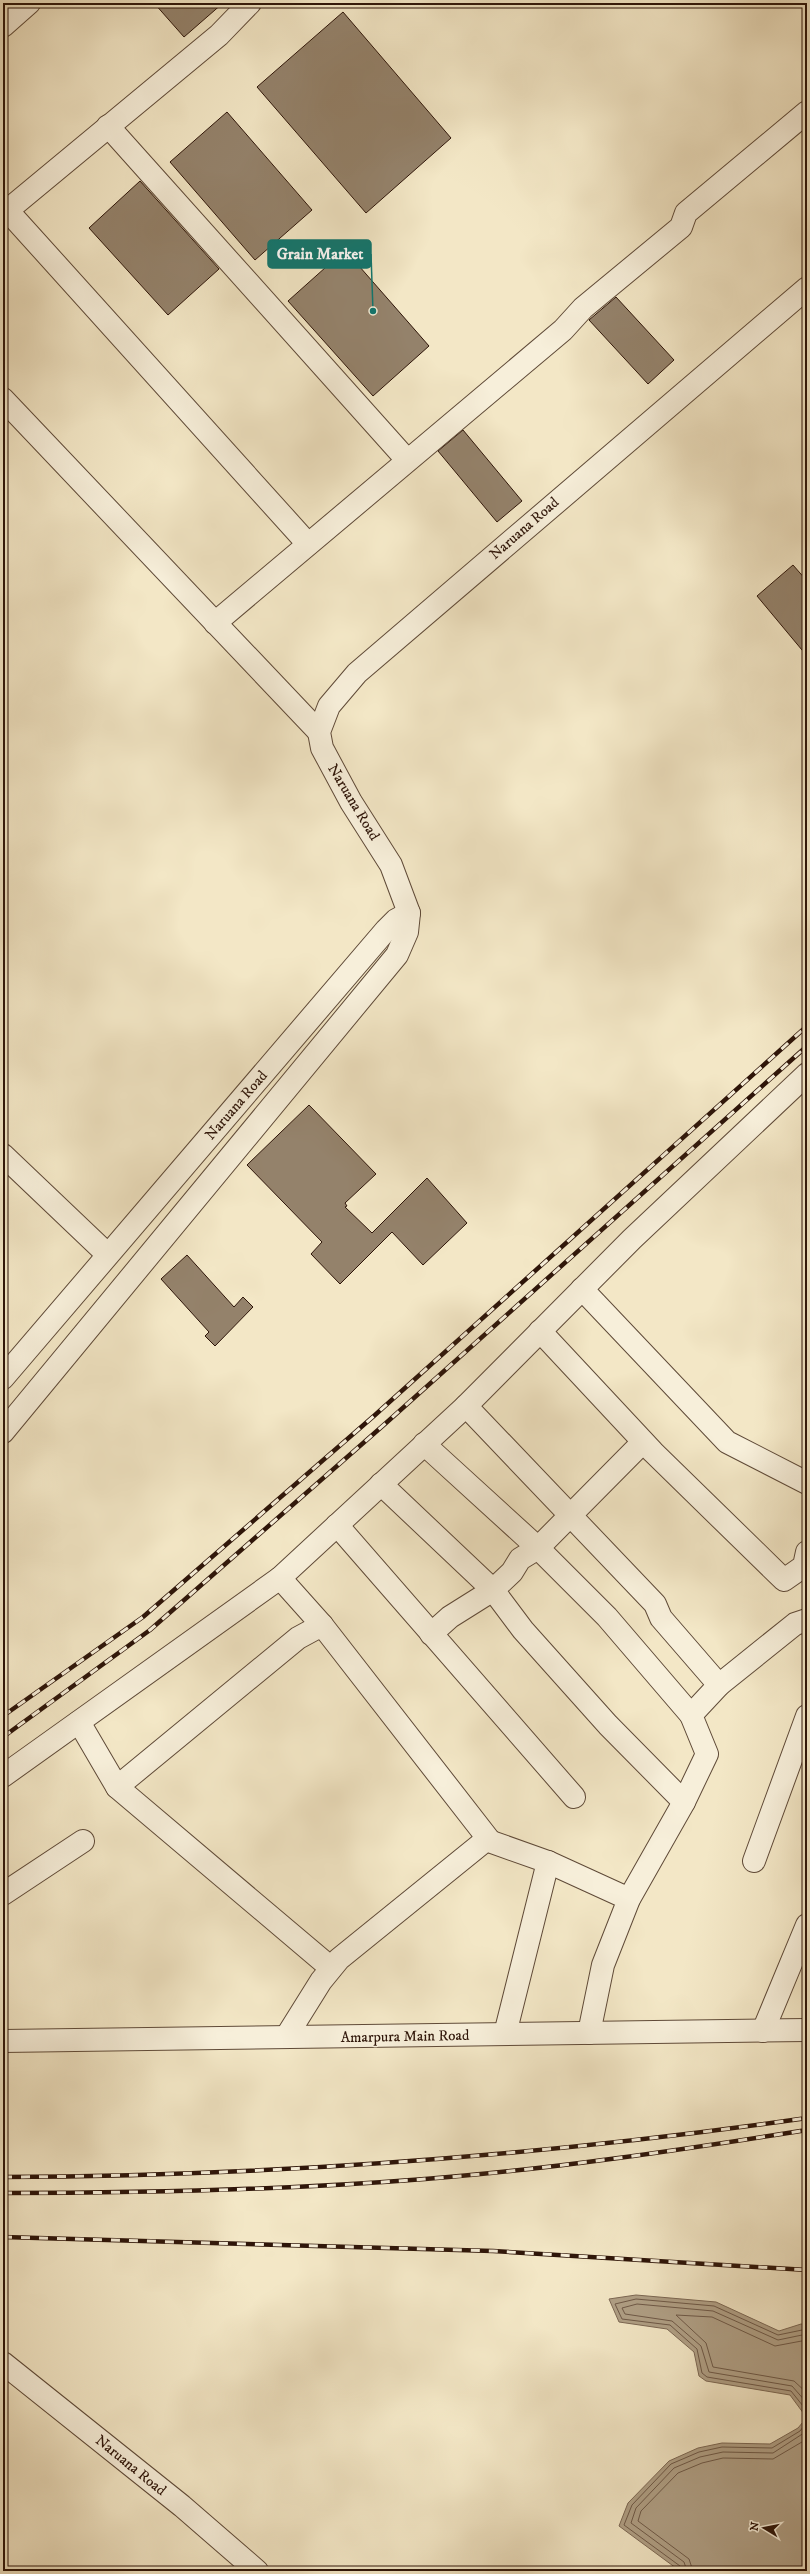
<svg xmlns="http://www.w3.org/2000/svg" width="810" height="2574" viewBox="0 0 810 2574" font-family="'IM FELL DW Pica',serif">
<rect width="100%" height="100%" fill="#f3e7c6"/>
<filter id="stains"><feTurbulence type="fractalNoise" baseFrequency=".005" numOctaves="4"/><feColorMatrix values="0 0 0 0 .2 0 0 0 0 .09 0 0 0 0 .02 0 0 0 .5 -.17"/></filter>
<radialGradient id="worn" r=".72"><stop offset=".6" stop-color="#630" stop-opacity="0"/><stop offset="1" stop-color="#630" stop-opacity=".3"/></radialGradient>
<path fill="#b0a086" stroke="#7c6854" d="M636 2295 716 2302 779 2331 801 2324 807 2325V2571H680L619 2526 628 2503 669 2461 698 2448 722 2443 770 2444 798 2428 803 2422 804 2414 790 2395 706 2381 699 2376 694 2352 667 2329 619 2322 609 2299Z"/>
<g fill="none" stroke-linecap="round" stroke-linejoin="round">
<g stroke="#6f5a48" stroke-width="1">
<path d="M807 2329 778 2335 714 2306 636 2299 615 2304 622 2319 670 2325 697 2349 702 2373 707 2377 791 2391 807 2411"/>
<path d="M807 2334 778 2340 713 2311 637 2304 622 2308 625 2314 672 2321 701 2346 709 2372 792 2386 807 2403"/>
<path d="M807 2340 775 2346 712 2317 676 2315 706 2343 713 2367 794 2381 807 2393"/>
<path d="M682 2571 680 2566 624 2525 632 2505 671 2464 699 2452 722 2447 772 2448 800 2431 807 2422"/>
<path d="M687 2571 684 2562 631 2523 636 2508 674 2468 700 2457 723 2452 773 2453 807 2431"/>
<path d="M693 2571 689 2559 638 2521 641 2511 678 2473 702 2463 723 2458 773 2459 807 2439"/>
</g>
</g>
<g fill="#94826b" stroke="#2e1509">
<path d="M154 3H223L184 37Z"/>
<path d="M343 12 451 138 366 213 257 87Z"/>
<path d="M227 112 312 210 255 260 170 162Z"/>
<path d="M140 181 219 269 168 315 89 228Z"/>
<path d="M345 250 429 346 373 396 288 301Z"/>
<path d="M616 297 674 360 648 384 589 320Z"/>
<path d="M463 430 522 501 497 522 438 451Z"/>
<path d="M793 565 807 581V656L757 596Z"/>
<path d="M309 1105 376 1174 345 1203 347 1206 345 1207 372 1233 427 1178 467 1223 423 1265 392 1232 340 1284 311 1254 322 1242 247 1165Z"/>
<path d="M187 1255 234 1307 243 1297 253 1307 215 1346 205 1336 209 1332 161 1279Z"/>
</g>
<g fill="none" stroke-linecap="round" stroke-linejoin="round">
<g stroke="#5f4a38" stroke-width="24">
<g id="minor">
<path d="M3 26 29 3"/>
<path d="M108 126 407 460"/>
<path d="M7 210 308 544"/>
<path d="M3 214 219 35 250 3"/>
<path d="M3 399 319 732"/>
<path d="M215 623 563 330 583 308 681 227 686 213 807 112"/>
<path d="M3 1155 107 1254"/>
<path d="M582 1289 727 1442 807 1483"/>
<path d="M540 1331 653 1452 784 1580 804 1566 807 1552"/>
<path d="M3 1378 386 930 396 920 409 913"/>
<path d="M466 1406 655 1604 661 1618 719 1685"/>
<path d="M3 1432 397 955 407 932 409 913 391 865 351 802 322 748 319 732 329 706 357 673 807 288"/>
<path d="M424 1444 538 1548 607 1617 691 1715"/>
<path d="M381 1484 493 1590 523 1630 608 1725 684 1802"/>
<path d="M337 1525 574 1797"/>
<path d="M280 1578 322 1625 490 1841"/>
<path d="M322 1625 298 1638 117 1787 331 1968"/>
<path d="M431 1634 450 1617 493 1590 512 1572 520 1559 538 1548 643 1442"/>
<path d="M79 1722 117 1787"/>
<path d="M3 1776 280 1578 466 1406 632 1239 807 1074"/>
<path d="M754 1861 807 1716"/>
<path d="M3 1894 83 1841"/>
<path d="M763 2031 807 1925"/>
<path d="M589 2033 603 1965 629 1899 684 1802 707 1754 691 1715 719 1685 795 1624 807 1620"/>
<path d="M505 2034 548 1862"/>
<path d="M286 2037 321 1981 339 1959 486 1840 548 1862 629 1899"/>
<path d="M3 2041 807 2030"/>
<path d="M3 2363 182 2506 257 2571"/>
</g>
</g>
<use href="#minor" stroke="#f7efda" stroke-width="22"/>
<g stroke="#2e1509" stroke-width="4.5">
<g id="rail">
<path d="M3 1716 143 1617 375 1415 807 1026"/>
<path d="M3 1737 150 1630 386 1423 807 1046"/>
<path d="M3 2177C272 2176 540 2156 807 2118"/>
<path d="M3 2193C143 2193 285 2190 425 2179 553 2169 680 2150 807 2130"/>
<path d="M3 2237 493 2251 807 2270"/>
</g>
</g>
<use href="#rail" stroke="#f7efda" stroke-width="3" stroke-dasharray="9" stroke-linecap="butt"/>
</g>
<g text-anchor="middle" stroke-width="3" stroke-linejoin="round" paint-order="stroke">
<g font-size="15" fill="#2e1509" stroke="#f7efda">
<text transform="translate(524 528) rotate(-41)" y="5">Naruana Road</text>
<text transform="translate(354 802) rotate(59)" y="5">Naruana Road</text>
<text transform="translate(236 1105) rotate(-49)" y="5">Naruana Road</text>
<text transform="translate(405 2036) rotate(-1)" y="5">Amarpura Main Road</text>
<text transform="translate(131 2465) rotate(39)" y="5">Naruana Road</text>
</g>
</g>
<path fill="none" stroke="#0f766e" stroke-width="1.5" d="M373 311L371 254"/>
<circle fill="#0f766e" stroke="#f7efda" stroke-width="1.5" cx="373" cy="311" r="4"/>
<rect fill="#0f766e" stroke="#0f766e" stroke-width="1.5" x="268" y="240" width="103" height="28" rx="4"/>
<g font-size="16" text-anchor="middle" font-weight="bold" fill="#fff">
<text x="320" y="259">Grain Market</text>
</g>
<rect width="810" height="2574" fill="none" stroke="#f3e7c6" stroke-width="16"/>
<rect x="4" y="4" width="802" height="2566" fill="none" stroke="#2e1509" stroke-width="2"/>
<rect x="8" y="8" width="794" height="2558" fill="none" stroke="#2e1509"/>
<g transform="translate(764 2528) rotate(280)" stroke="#f7efda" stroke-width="3" paint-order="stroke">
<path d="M0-3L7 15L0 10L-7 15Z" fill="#2e1509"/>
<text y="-6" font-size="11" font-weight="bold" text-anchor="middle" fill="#2e1509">N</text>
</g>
<rect width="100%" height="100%" filter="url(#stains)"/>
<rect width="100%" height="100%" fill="url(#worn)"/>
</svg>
